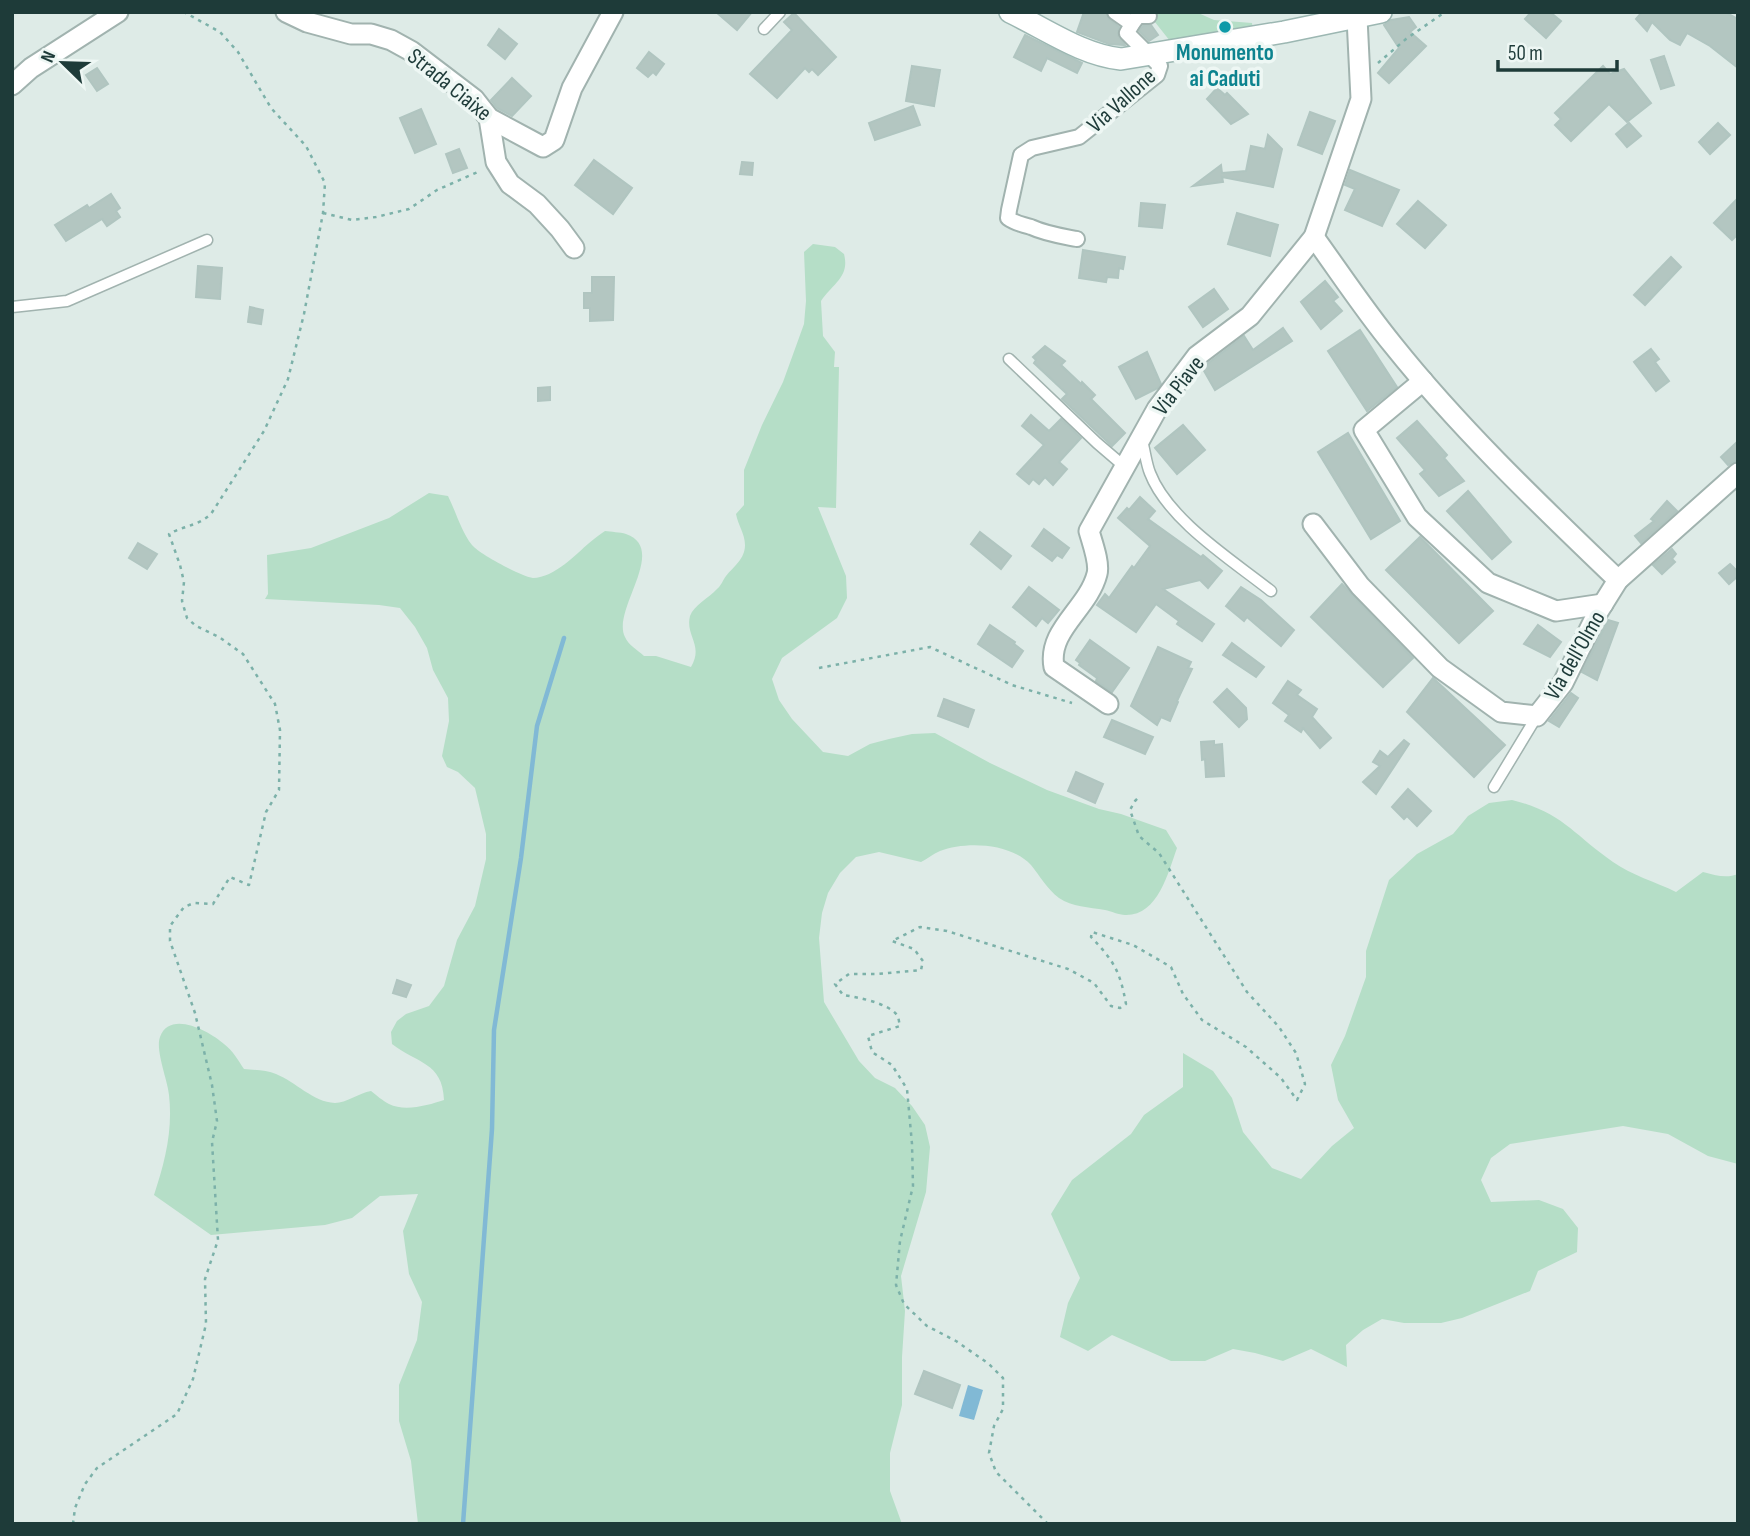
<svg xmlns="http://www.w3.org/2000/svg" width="1750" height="1536" viewBox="0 0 1750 1536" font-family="'Sofia Sans Condensed',sans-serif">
<rect width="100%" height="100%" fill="#deebe7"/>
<g fill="#b5dec7">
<path d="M1153 12H1196L1214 20 1252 23 1253 29 1170 41 1151 17Z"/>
<path d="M813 244 835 247 844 254C850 277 833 283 821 301L823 336 835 352 834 367H839L836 508 818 507 846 576 847 598 837 618 782 658 772 679 779 700 792 719 823 752 848 756 870 744 889 739 912 734 935 733 990 763 1047 790 1099 809 1121 814 1166 830 1177 848C1168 873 1158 916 1125 915 1119 915 1111 911 1105 910 1089 907 1072 907 1059 898 1047 889 1040 876 1031 865 1011 843 966 841 940 851 933 854 927 859 921 862L879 852 856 857 840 873 828 893 822 913 819 938 824 1002 859 1061 875 1078 895 1088 912 1106 925 1125 930 1147 926 1192 901 1276 905 1311 902 1357V1405L890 1453V1491L902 1524H418L411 1461 399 1421V1385L417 1340 422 1302 409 1274 403 1231 418 1194 380 1196 352 1218 325 1225 211 1235 154 1195C165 1162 173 1130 169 1095 168 1081 155 1050 160 1037 170 1009 211 1032 224 1044 233 1051 238 1060 244 1069 254 1070 267 1070 276 1074 296 1082 313 1102 335 1103 346 1103 359 1093 371 1091 376 1095 383 1101 389 1104 405 1112 429 1105 444 1100 443 1062 416 1063 392 1044L391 1032 397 1021 406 1014 429 1006 444 986 457 940 475 906 486 859V834L475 788 458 772 447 767 442 756 449 721 448 698 433 670 427 648 415 627 400 608 379 605 265 599 268 594 267 555 311 548 389 518 429 493 448 496C456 512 461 531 472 545 479 554 521 576 533 578 538 578 544 576 549 574 573 562 583 545 605 531 611 532 620 532 626 534 669 549 611 610 625 637 628 645 638 650 644 656H656L691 667C704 645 685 636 690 616 694 605 709 598 717 589 721 586 723 580 726 576 734 566 745 559 745 545 745 534 738 525 736 514L744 505V470L762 425 783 382 804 324 806 301 804 252Z"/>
<path d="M1512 800C1562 812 1574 835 1613 862 1631 875 1656 882 1676 892L1703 872C1715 875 1726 879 1738 874V1164L1708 1156 1668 1134 1623 1126 1510 1144 1491 1158 1481 1180 1491 1202 1539 1200 1563 1209 1578 1228 1577 1252 1538 1271 1530 1291 1462 1318 1441 1323H1404L1382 1319 1363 1330 1346 1345 1347 1367 1311 1349 1283 1361 1255 1353 1233 1349 1205 1361H1171L1112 1335 1088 1351 1060 1337 1068 1303 1080 1278 1051 1214 1072 1180 1131 1134 1144 1115 1183 1087V1053L1213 1071 1232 1098 1243 1132 1272 1168 1301 1179 1332 1146 1354 1128 1338 1100 1331 1065 1345 1036 1366 977V951L1389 880 1417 854 1453 834 1468 816 1489 803Z"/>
</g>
<path fill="#81b9d5" d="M968 1385 983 1390 974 1420 959 1416Z"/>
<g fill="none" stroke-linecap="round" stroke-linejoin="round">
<path stroke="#81b9d5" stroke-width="4.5" d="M463 1524 492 1129 494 1030 521 858 537 726 564 638"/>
</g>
<g fill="#b3c6c1" stroke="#b0c5c0" stroke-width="2">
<path d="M716 12H752L737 30Z"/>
<path d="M1084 12H1106L1109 19 1119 27 1118 35 1125 45 1109 44 1077 32Z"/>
<path d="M1531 12H1550L1561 21 1546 38 1525 19Z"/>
<path d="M1642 12H1725L1738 19V68L1710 46 1687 33 1680 45 1670 40 1652 22 1647 31 1636 19Z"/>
<path d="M794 13 836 57 818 75 812 69 809 72 805 68 777 98 750 74 792 30 784 22Z"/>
<path d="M1409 17 1416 27 1410 32 1426 46 1389 83 1378 73 1399 48 1384 25 1391 20Z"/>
<path d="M1151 25 1158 35 1149 41 1139 31 1143 26Z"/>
<path d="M499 29 517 44 505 59 488 45Z"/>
<path d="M1025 35 1082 63 1077 73 1047 58 1041 71 1014 57Z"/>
<path d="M649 52 664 64 656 75 653 72 648 77 637 68Z"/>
<path d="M1664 56 1674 85 1661 89 1651 60Z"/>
<path d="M912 66 940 70 934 106 906 101Z"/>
<path d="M1603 66 1610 74 1624 69 1651 103 1627 122 1609 104 1571 141 1555 125 1561 119 1555 113Z"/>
<path d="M97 68 108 84 97 91 86 75Z"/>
<path d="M512 78 531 96 512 116 497 108 491 100Z"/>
<path d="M1217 88 1225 95 1227 93 1248 114 1231 124 1207 99Z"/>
<path d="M913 106 920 125 875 140 869 123Z"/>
<path d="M421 109 436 144 415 153 400 118Z"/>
<path d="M1310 112 1335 121 1322 154 1298 145Z"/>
<path d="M1629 123 1641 136 1627 147 1616 134Z"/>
<path d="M1718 123 1730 135 1710 154 1699 142Z"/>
<path d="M1268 135 1282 149 1273 187 1222 177 1223 182 1193 186 1221 165 1222 173 1246 171 1251 146 1265 149Z"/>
<path d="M459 149 467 168 453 173 446 154Z"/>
<path d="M594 160 632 188 613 214 575 185Z"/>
<path d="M742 162 753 163 752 175 740 174Z"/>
<path d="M1350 170 1399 190 1382 226 1345 210 1355 189 1345 185Z"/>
<path d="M111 194 120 208 116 211 120 217 107 226 102 219 66 241 55 225 87 205 89 208Z"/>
<path d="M1738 198V234L1732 240 1714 223Z"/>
<path d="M1418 201 1446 225 1425 248 1397 224Z"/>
<path d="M1141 203 1165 205 1162 228 1139 226Z"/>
<path d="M1237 213 1278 225 1270 256 1228 244Z"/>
<path d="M1083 250 1125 257 1123 269 1119 268 1118 278 1107 277 1106 282 1079 278Z"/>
<path d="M1671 257 1681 267 1645 305 1634 295Z"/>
<path d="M198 266 222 268 220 299 196 297Z"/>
<path d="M592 277H614L613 320 590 321V308H584V293H592Z"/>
<path d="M1325 281 1338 297 1333 301 1342 311 1321 329 1301 302Z"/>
<path d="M1214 289 1228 309 1203 327 1189 307Z"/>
<path d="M250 307 263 310 261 324 248 322Z"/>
<path d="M1283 328 1292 341 1215 390 1203 369 1206 365 1244 336 1253 350Z"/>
<path d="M1360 330 1397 387 1367 411 1328 351Z"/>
<path d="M1045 346 1065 361 1061 365 1081 384 1082 382 1095 395 1091 399 1125 433 1112 446 1062 399 1067 394 1034 363 1036 360 1033 357Z"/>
<path d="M1651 349 1659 359 1655 362 1669 381 1656 391 1634 362Z"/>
<path d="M1147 352 1161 384 1158 388 1136 399 1119 367Z"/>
<path d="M550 387V400L538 401V388Z"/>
<path d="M1031 415 1049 431 1061 419 1081 438 1059 462 1067 469 1053 485 1045 477 1039 484 1033 479 1029 484 1017 474 1044 445 1022 426Z"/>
<path d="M1417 421 1447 455 1444 458 1464 481 1439 496 1420 474 1425 470 1397 438Z"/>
<path d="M1183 425 1205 450 1177 474 1155 448Z"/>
<path d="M1348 433 1400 521 1371 539 1318 452Z"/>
<path d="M1738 441V460L1728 465 1721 457Z"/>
<path d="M1468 491 1511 542 1492 559 1447 511Z"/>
<path d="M1140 497 1155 511 1148 519 1201 557 1203 555 1222 571 1208 588 1200 580 1163 589 1214 624 1202 641 1177 624 1179 621 1156 604 1136 632 1097 605 1105 594 1109 598 1132 566 1134 568 1150 546 1118 518 1127 508 1129 510Z"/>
<path d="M1667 501 1677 511 1641 543 1635 536 1654 521 1651 519Z"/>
<path d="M1044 529 1069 548 1062 558 1057 555 1052 561 1032 546Z"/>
<path d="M980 532 1011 556 1001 569 971 544Z"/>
<path d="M1420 537 1493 611 1459 643 1386 570Z"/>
<path d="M138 543 157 554 147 569 129 558Z"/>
<path d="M1672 549 1676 554 1672 559 1675 562 1662 574 1653 565Z"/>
<path d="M1730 564 1738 572V576L1729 584 1719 573Z"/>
<path d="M1342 584 1413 658 1383 687 1311 617Z"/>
<path d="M1029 587 1059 610 1048 623 1042 618 1036 626 1013 607Z"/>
<path d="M1241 587 1261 600 1294 630 1281 646 1247 617 1244 621 1226 606Z"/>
<path d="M1608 620 1618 623 1597 680 1582 672Z"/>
<path d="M990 625 1015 642 1014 644 1023 651 1012 667 978 644Z"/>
<path d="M1538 625 1561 642 1550 657 1524 644Z"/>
<path d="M1090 640 1129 668 1112 692 1096 681 1097 678 1079 665 1080 663 1076 660Z"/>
<path d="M1232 643 1264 667 1256 677 1223 655Z"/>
<path d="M1158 647 1191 662 1188 668 1192 669 1177 701 1178 702 1170 721 1161 717 1157 725 1131 706Z"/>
<path d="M1433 678 1505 745 1474 777 1407 712Z"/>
<path d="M1288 681 1301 690 1297 695 1317 709 1312 717 1331 738 1320 748 1303 728 1301 732 1285 721 1289 715 1273 703Z"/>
<path d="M1227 689 1246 708 1247 719 1239 727 1214 702Z"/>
<path d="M1571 693 1578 698 1559 727 1549 721Z"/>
<path d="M944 699 974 710 968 727 938 716Z"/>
<path d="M1112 720 1153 737 1145 754 1104 737Z"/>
<path d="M1404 740 1409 744 1376 794 1363 782 1380 766 1373 762 1380 751 1388 757Z"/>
<path d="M1214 741V745L1222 744 1224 776 1206 777 1205 759 1202 760 1201 742Z"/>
<path d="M1076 772 1103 784 1095 803 1068 791Z"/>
<path d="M1408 789 1431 811 1417 826 1407 816 1404 819 1392 807Z"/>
<path d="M397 980 411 985 406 997 393 993Z"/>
<path d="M924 1371 960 1385 952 1408 915 1394Z"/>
</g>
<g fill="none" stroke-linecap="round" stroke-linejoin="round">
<g stroke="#a1b3af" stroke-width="13">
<g id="service">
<path d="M764 29 780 12"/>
<path d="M12 307 67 301 207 240"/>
<path d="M1009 359 1097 443 1125 467"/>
<path d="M1142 441C1145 451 1146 463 1150 473 1168 520 1232 560 1271 591"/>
<path d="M1494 787 1537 716"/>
</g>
</g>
<g stroke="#a1b3af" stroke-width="18">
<g id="pedestrian">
<path d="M1132 24 1138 16H1149"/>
<path d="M1077 239C1061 236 1046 234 1031 227 1022 224 1016 224 1008 218L1009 210 1021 155 1032 148 1079 137 1157 75 1160 66 1127 33 1132 24 1115 12"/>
</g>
</g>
<g stroke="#a1b3af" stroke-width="23">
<g id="minor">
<path d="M286 12 307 22 351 34H371L391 40 411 51 474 99 489 118 543 147 554 140 572 88 613 12"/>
<path d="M12 85 31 68 118 12"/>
<path d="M489 118 496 162 510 184 537 204 560 229 574 248"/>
<path d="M1314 237C1340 273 1365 311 1393 345 1461 430 1540 505 1618 580"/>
<path d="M1423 381 1364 430 1417 517 1488 583 1556 611 1603 604"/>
<path d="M1313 524 1360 586 1440 668 1501 712 1537 716 1563 683 1598 612 1618 580 1738 473"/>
<path d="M1108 704 1054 667C1047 630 1088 609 1097 574 1100 563 1092 542 1089 531L1157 409 1197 356 1250 316 1314 237 1361 99 1357 18"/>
</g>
</g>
<g stroke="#9cb7b2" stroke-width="24">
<path id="secondary" d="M1010 12C1046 29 1082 55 1121 59L1284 32 1381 12"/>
</g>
<g stroke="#7cb1a9" stroke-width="2.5" stroke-dasharray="3.5 5" stroke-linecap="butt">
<path d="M1378 63 1406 39 1445 12"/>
<path d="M323 213 352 220 376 217 409 209 437 190 480 171"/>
<path d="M819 668 930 647 1012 685 1072 703"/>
<path d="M73 1524 75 1508 85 1484 97 1468 177 1414 193 1379 206 1324 205 1279 218 1240 212 1142 217 1121 212 1085 195 1013 170 941V926L184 907 194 903 213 904 230 877 249 885 266 812 279 790 280 730 275 704 243 654 219 637 196 626 187 618 182 601 184 582 180 565 169 534C185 525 196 527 211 514L264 431 288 379 304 314 323 213 325 183 306 146 271 108 238 52 220 32 184 12"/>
<path d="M1048 1524 996 1472 989 1453 994 1426 1003 1409V1378L989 1364 956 1341 927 1326 904 1304 896 1285 900 1241 913 1186 912 1144 907 1089 892 1065 872 1052 868 1036 900 1026C899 1023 899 1018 897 1015 888 1003 857 997 843 995L835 984 849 974H877L921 970 923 961 914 949 892 941 920 927 947 931 1068 969 1094 983 1111 1006 1120 1008 1126 1004C1120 971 1114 961 1091 937L1092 932 1133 945 1171 967 1183 994 1202 1020 1246 1047 1281 1078 1297 1100 1305 1084 1296 1053 1279 1027 1247 992 1159 853 1139 836 1130 810 1135 801 1139 797"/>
</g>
<use href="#service" stroke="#fff" stroke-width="10"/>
<use href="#pedestrian" stroke="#fff" stroke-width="14"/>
<use href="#minor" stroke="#fff" stroke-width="19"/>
<use href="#secondary" stroke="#fff" stroke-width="21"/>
</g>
<circle fill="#0f9aa8" stroke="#eef7f4" stroke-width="2.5" cx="1225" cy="27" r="7"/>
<g text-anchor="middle" stroke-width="7" stroke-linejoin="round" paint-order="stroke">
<g font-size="23" font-weight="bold" fill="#0d838f" stroke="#eef7f4">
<text x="1225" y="60">Monumento<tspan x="1225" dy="26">ai Caduti</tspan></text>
</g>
<g font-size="23" fill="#1e3b39" stroke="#eef7f4">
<text transform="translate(450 84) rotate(39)" y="8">Strada Ciaixe</text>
<text transform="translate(1121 100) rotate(-42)" y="8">Via Vallone</text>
<text transform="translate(1178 385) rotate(-52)" y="8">Via Piave</text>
<text transform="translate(1574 655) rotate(-60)" y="8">Via dell'Olmo</text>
</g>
</g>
<rect width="1750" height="1536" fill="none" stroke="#1e3b39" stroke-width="28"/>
<g transform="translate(63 63) rotate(293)" stroke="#eef7f4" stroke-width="5" paint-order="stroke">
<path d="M0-5L12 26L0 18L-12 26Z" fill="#1e3b39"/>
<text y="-10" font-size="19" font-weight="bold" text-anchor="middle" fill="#1e3b39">N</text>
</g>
<path d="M1498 60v10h119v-10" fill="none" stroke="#1e3b39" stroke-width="3.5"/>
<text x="1508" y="60" font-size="21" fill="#1e3b39" stroke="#eef7f4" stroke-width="5" paint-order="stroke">50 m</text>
</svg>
